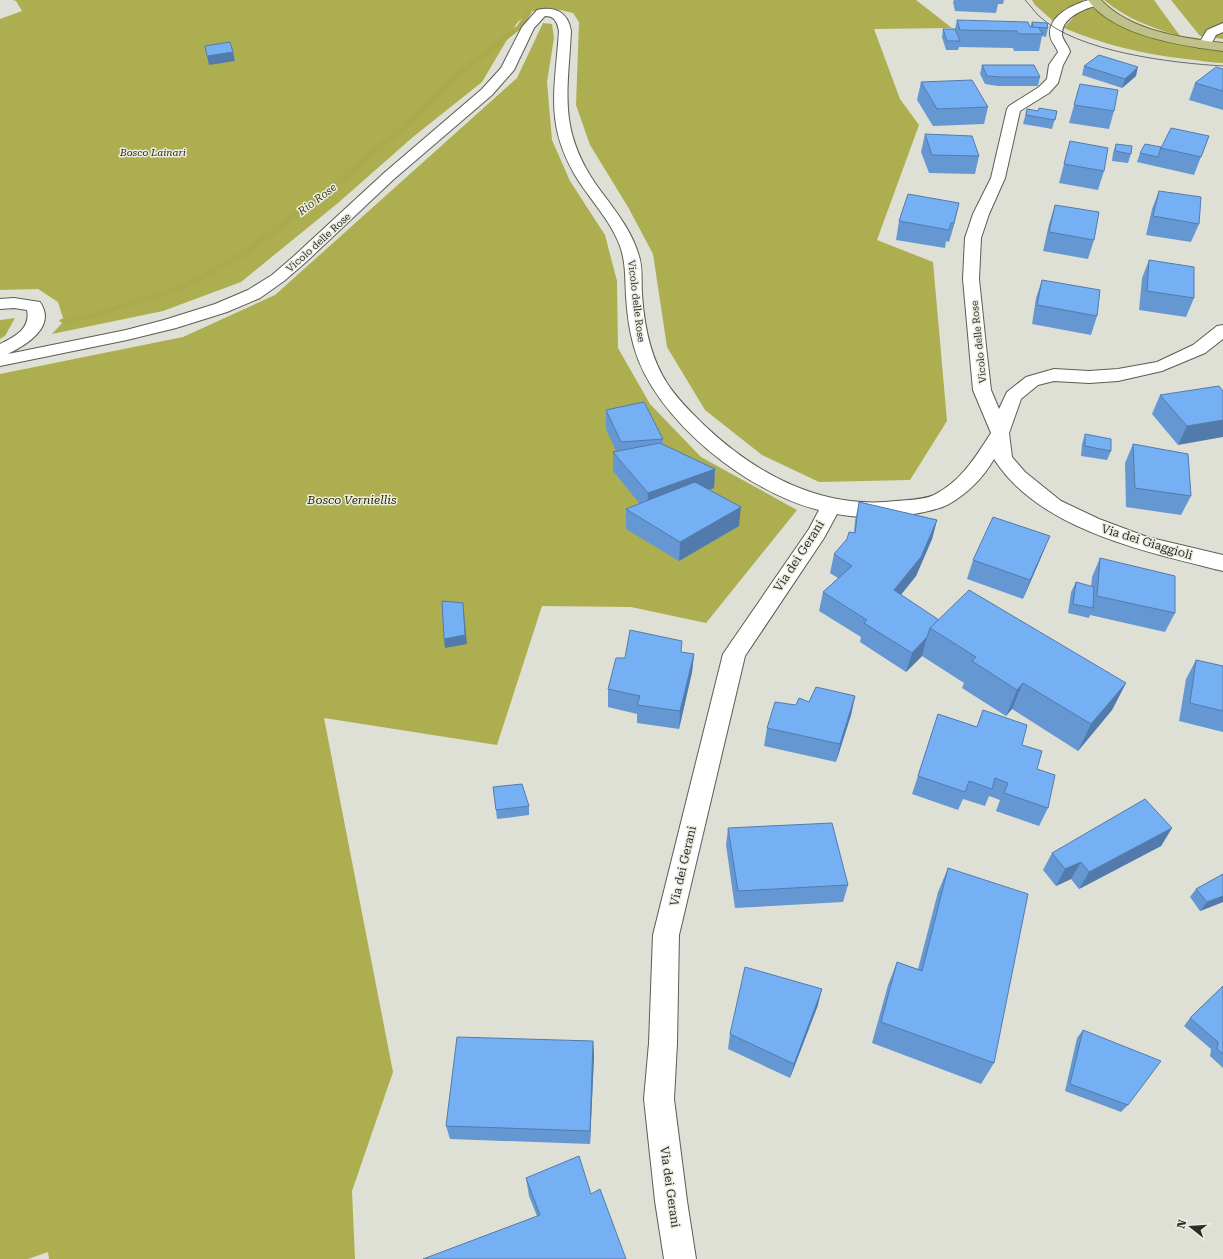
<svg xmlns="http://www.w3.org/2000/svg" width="1223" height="1259" viewBox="0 0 1223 1259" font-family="'Roboto Serif',serif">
<rect width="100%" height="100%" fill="#dfe0d5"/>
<g fill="#adae50">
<path d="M13 0H916L952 28 874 29 900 99 919 125 877 240 933 262 947 421 910 480 819 482 762 455 705 410 667 347 653 254 628 207 590 145 576 105 579 22 573 13 551 8 529 12 517 23 482 82 413 137 338 203 241 282 163 311 52 334 64 321 58 302 38 289 0 290V19L22 11 16 1Z"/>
<path d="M1032 0H1083V1L1065 9 1053 21 1035 5Z"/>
<path d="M1104 0H1154L1180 36C1152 28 1127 19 1104 0Z"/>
<path d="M1171 0H1223V39L1200 36Z"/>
<path d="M1092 7C1129 33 1179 47 1223 50V63C1211 63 1198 60 1186 59 1143 54 1104 45 1064 28L1078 12Z"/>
<path d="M543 23 552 24 554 38 547 82 552 140 570 181 605 235 617 281 618 348 650 404 701 457 797 510 706 623 631 607 542 606 497 745 324 718 393 1072 352 1191 355 1259H49L48 1252 28 1259H0V374L183 337 275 295 517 78Z"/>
<path d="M15 318 5 336 0 339V320Z"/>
</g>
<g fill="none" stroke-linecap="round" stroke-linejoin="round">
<g fill="#aaab4d" fill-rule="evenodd">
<path d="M527 11 532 12 522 28 461 76 404 131 332 192 248 255 186 289 94 318 64 324 59 321 61 319 89 314 180 285 242 251 326 188 398 127 455 72 517 26Z"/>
<path d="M3 328 8 331 0 335V329Z"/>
</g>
<g stroke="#5c5c53" stroke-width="2">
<g id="minor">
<path d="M1089 0H1100L1101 2 1099 5C1086 8 1061 17 1062 35 1063 41 1069 46 1070 52L1063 65 1058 83 1049 93 1020 111 1005 178 989 214 981 238 979 279 986 346 991 390 999 409 1007 392 1026 377 1054 369 1089 371 1118 369 1157 362 1193 345 1217 326 1223 325V339L1205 353 1162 371 1118 381 1089 383 1054 381 1038 385 1021 399 1009 433 1012 457 1025 472 1061 501 1099 519 1147 537 1223 555V571C1147 552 1039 530 994 459 983 478 968 493 949 504 924 517 864 520 837 514L824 538 745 656 679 935 677 1043 674 1099 687 1201 696 1259H664L655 1201 644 1099 649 1043 653 935 723 654 809 529 819 510C748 493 654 419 634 347 629 330 627 313 626 296 625 279 626 263 620 246 611 221 592 202 578 180 544 125 555 91 559 31 557 22 555 16 545 16L534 28 514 70 492 95 394 179 306 262 284 281 260 298 227 312 176 328 127 340 0 366V344C14 337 31 329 27 310L14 308 0 309V299L14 298 40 302C57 327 26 345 8 354L126 330 164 320 215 304 248 290 272 275 294 256 384 173 482 89 501 68 522 27 537 10C555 6 568 12 571 31 568 92 558 128 595 183 612 207 631 228 639 256 643 268 641 281 642 294 644 324 650 357 667 383 677 399 692 413 705 426 757 475 823 510 896 501 908 500 923 500 934 495 961 481 975 458 991 433L973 390 963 279 965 238 973 214 991 178 1007 109 1009 106 1039 87 1047 79 1049 65 1058 52C1056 46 1050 41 1050 34 1049 15 1074 4 1089 0Z"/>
<path d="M1223 23V32L1216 35 1209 48H1199L1198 45 1207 30Z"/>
</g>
</g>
<g stroke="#707135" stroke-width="2">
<path id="major" d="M1088 0H1101C1130 31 1182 38 1223 43V51C1183 46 1113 36 1088 0Z"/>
</g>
<use href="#minor" fill="#fff" fill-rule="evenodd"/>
<use href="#major" fill="#bfc08a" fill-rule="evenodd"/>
<path stroke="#6a6b65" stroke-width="1" d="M1025 0C1030 5 1034 11 1039 16 1077 52 1172 63 1223 66"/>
</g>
<g fill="#6597d3">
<path d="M954 0H1004L1003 4H998L996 13 955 11 953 2Z"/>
<path d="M957 20 1030 27 1032 22 1048 28 1046 37 1042 36 1039 51H1014L1013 48 959 47 958 50H946L942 37 943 29H955Z"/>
<path d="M982 65 1040 77 1038 86H998L985 84 980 74Z"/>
<path d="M1084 66 1136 76 1122 88 1082 75Z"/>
<path d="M1223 69V110L1189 100 1195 83Z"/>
<path d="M921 82 988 107 984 124 933 126 917 100Z"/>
<path d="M1080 84 1114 111 1109 129 1069 123Z"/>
<path d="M1027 109 1038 111H1057L1052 129 1023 124Z"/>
<path d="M925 134 979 156 975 174 929 173 921 152Z"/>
<path d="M1209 136 1194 175 1137 162 1140 153 1161 147Z"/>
<path d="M1070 141 1104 171 1098 190 1059 183Z"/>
<path d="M1116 144 1131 154 1128 163 1112 161 1113 153Z"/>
<path d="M1159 191 1199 224 1191 242 1146 235 1152 209Z"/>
<path d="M1055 205 1094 240 1088 259 1043 251 1049 224Z"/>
<path d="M899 221H955L949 242 946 241 945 248 896 240Z"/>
<path d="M1149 260 1194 298 1186 317 1139 310 1142 278Z"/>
<path d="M1042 280 1097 316 1091 335 1032 324 1036 298Z"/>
<path d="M1223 391 1178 445 1152 414 1160 395Z"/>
<path d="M606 410 663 439 662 444 715 469 714 488 708 490 739 526 679 561 626 529V509L640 504 613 471V452L616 451 606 429Z"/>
<path d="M1085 434 1111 451 1107 460 1081 456 1082 444Z"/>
<path d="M1133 444 1191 496 1181 515 1126 507 1125 463Z"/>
<path d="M859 502 937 520 932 539 916 576 901 595 939 620 1126 683 1112 710 1078 751 1012 709 1006 716 962 688 964 683 922 656 906 672 860 642 861 637 819 611 823 592 838 578 830 573 834 554 854 533 855 521Z"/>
<path d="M1042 555 1023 599 967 579 973 560Z"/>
<path d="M1100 558 1175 613 1165 632 1090 615 1089 618 1068 613 1071 592 1076 582 1091 587 1092 577Z"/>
<path d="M681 652 694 654 692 672 679 729 637 723V714L608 707V689L625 658Z"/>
<path d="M1196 660 1223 666V732L1179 721 1186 679Z"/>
<path d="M855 696 851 715 836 762 764 746 767 728 796 705 809 702Z"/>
<path d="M983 710 1022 745 1037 769 1048 808 1039 826 996 811 1000 800 989 796 985 806 963 799 958 810 912 794 938 714 977 727Z"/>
<path d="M529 806V815L497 819 496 810Z"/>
<path d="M728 828 848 885 843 902 735 908 726 845Z"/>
<path d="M1172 828 1161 846 1079 889 1071 879 1056 886 1043 870 1052 853Z"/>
<path d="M948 868 994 1063 981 1084 872 1043 888 985 897 962 918 969 938 892Z"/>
<path d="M1223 874V902L1200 911 1190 897 1196 889Z"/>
<path d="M1223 986V1068L1210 1056 1211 1049 1184 1026 1190 1018Z"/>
<path d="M818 1005 790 1078 728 1049 730 1034Z"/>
<path d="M1083 1030 1128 1105 1121 1112 1065 1091 1077 1038Z"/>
<path d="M593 1041 594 1056 590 1144 450 1139 446 1126Z"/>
<path d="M526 1178 591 1194 537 1216 529 1196Z"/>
</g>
<g fill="#527bac">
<path d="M233 52 235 61 209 65 207 56Z"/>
<path d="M1138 67 1136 76 1122 88 1125 79Z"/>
<path d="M959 203 955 221 949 242 954 223Z"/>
<path d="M1223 420V437L1178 445 1187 426Z"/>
<path d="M715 469 714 488 647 512 648 493Z"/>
<path d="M741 507 739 526 679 561 680 542Z"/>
<path d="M937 520 932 539 916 576 889 609 894 590Z"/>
<path d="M1050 536 1042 555 1023 599 1030 580Z"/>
<path d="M463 603 467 644 445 648 444 639Z"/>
<path d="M927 637 922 656 906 672 912 653Z"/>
<path d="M694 654 692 672 679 729 680 711Z"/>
<path d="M1023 683 1012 709 1006 716 1017 690Z"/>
<path d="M1126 683 1112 710 1078 751 1091 724Z"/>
<path d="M855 696 851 715 836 762 840 744Z"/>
<path d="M1172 828 1161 846 1079 889 1089 872Z"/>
<path d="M1081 862 1071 879 1056 886 1065 869Z"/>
<path d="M1223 896V902L1200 911 1207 902Z"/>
<path d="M822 989 818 1005 790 1078 794 1064Z"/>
<path d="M593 1041 594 1056 590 1144V1131Z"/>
</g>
<g fill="#75b0f5" stroke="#527bac">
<path d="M957 20 1028 22 1030 27H1038L1043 34H1019L1017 31 960 30Z"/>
<path d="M1032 22 1047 23 1048 28 1033 27Z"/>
<path d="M943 29H955L960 41H947Z"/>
<path d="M230 42 233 52 207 56 205 46Z"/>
<path d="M1099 55 1138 67 1125 79 1084 66Z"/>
<path d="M982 65H1034L1040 77H1001L987 76Z"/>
<path d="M1216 67 1223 69V91L1195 83Z"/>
<path d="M972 80 988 107 937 109 921 82Z"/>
<path d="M1080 84 1118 90 1114 111 1074 105Z"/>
<path d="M1039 108 1057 111 1055 120 1026 115 1027 109 1038 111Z"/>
<path d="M1171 128 1209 136 1201 157 1161 148Z"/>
<path d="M925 134 972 136 979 156 932 155Z"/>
<path d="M1070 141 1108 148 1104 171 1064 164Z"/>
<path d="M1116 144 1132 146 1131 154 1115 151Z"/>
<path d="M1145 144 1161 147 1158 157 1140 153Z"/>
<path d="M1159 191 1201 197 1199 224 1153 216Z"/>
<path d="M908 194 959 203 954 223H951L949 230 899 221Z"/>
<path d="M1055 205 1099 212 1094 240 1049 232Z"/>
<path d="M1149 260 1194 267V298L1147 291Z"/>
<path d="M1042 280 1100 290 1097 316 1037 305Z"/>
<path d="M1219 386 1223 391V420L1187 426 1160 395Z"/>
<path d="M644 402 663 439 621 442 606 410Z"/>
<path d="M1085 434 1111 439V451L1085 446Z"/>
<path d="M660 443 715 469 648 493 613 452Z"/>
<path d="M1133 444 1188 454 1191 496 1135 488Z"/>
<path d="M695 482 741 507 680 542 626 509Z"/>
<path d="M859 502 937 520 921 557 894 590 939 620 930 628 927 637 912 653 864 623 867 620 823 592 852 566 834 554 847 539 849 532 855 533Z"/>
<path d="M993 517 1050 536 1030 580 973 560Z"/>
<path d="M1100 558 1175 576V613L1097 596Z"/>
<path d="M1076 582 1094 587 1093 608 1073 604Z"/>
<path d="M969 590 1126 683 1091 724 1023 683 1017 690 972 661 976 657 930 628Z"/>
<path d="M442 601 463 603 465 635 444 639Z"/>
<path d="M630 630 682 641 681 652 694 654 680 711 637 705 640 696 608 689 616 658H625Z"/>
<path d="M1196 660 1223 666V711L1190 703Z"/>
<path d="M816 687 855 696 840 744 767 728 775 702 796 705 799 698 809 702Z"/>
<path d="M983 710 1027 725 1022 745 1042 751 1037 769 1055 775 1048 808 1004 793 1008 783 995 778 992 789 969 781 965 792 918 776 938 714 977 727Z"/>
<path d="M522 784 529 806 496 810 493 787Z"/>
<path d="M1145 799 1172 828 1089 872 1081 862 1065 869 1052 853Z"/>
<path d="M832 823 848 885 738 891 728 828Z"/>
<path d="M948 868 1028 894 994 1063 881 1022 897 962 922 971Z"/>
<path d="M1223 874V896L1207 902 1196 889Z"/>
<path d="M745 967 822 989 794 1064 730 1034Z"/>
<path d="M1223 986V1054L1217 1049 1218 1042 1190 1018Z"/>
<path d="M1083 1030 1161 1061 1128 1105 1070 1084Z"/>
<path d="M457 1037 593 1041 590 1131 446 1126Z"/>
<path d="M579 1156 591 1194 600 1189 626 1259H423L540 1215 526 1178Z"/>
</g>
<g text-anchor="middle" stroke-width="3" stroke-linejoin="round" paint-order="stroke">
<g font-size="10" font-style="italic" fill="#2c2c03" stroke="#ecede2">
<text x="153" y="156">Bosco Lainari</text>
</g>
<g font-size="10" fill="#2c2d29" stroke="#ecede2">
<text transform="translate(318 242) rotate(-42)" y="4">Vicolo delle Rose</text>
<text transform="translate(637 301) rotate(83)" y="4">Vicolo delle Rose</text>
<text transform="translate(978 342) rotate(-96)" y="4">Vicolo delle Rose</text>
</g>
<g font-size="11" font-style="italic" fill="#45451d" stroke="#ecede2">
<text transform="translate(317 199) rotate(-37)" y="4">Rio Rose</text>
</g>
<g font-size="12" font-style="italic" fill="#2c2c03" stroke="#ecede2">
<text x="352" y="504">Bosco Verniellis</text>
</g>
<g font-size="12" fill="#2c2d29" stroke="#ecede2">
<text transform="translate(1147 542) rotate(17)" y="4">Via dei Giaggioli</text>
<text transform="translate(799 556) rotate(-57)" y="4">Via dei Gerani</text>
<text transform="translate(683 866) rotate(-77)" y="4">Via dei Gerani</text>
<text transform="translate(670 1187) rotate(82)" y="4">Via dei Gerani</text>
</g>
</g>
<g transform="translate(1191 1227) rotate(287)" stroke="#ecede2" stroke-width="3" paint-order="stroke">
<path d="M0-3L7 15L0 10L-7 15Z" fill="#2c2d29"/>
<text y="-6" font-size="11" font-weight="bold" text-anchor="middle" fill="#2c2d29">N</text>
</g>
</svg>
